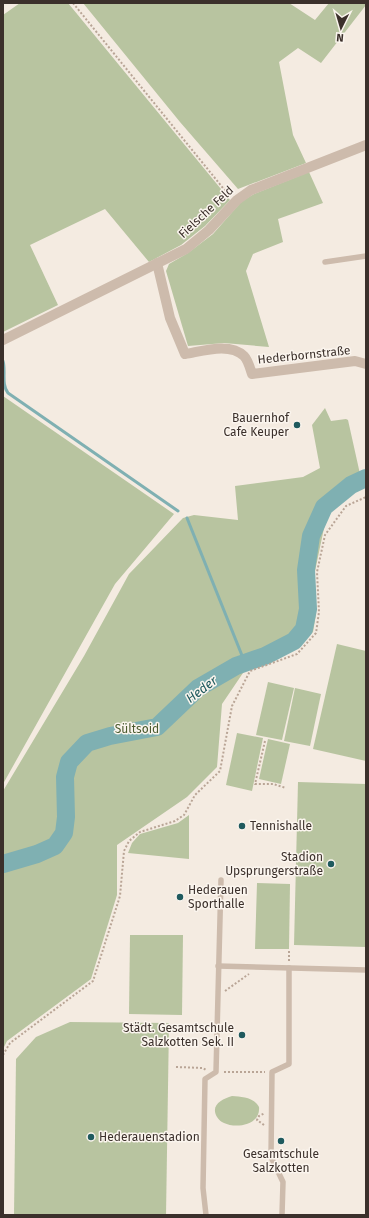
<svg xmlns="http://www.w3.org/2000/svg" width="369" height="1218" viewBox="0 0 369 1218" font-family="'Fira Sans',sans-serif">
<rect width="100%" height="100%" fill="#f4ebe1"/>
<g fill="#b8c4a0">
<path d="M20 3H68L230 200 205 226 181 245 149 262 105 209 30 245 58 305 3 332V15Z"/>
<path d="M83 3H289L315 20 329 3H366V5L321 63 298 48 279 62 293 135 306 163 238 189 180 122Z"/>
<path d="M309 172 323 203 278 219 283 242 253 254 246 271 269 347 224 343 188 346 166 271 169 264 188 253 213 234 242 201 254 194Z"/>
<path d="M3 396 174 514 115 584 3 784Z"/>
<path d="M325 408 331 421 346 419 348 420 360 474 347 478 335 487 347 482 357 485 328 509 314 576 316 614 313 632 296 649 245 670 222 704 217 767 187 797 117 845V895L91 979 7 1041 3 1049V791L84 656 129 574 183 518 194 515 238 520 235 486 303 477 320 468 312 425Z"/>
<path d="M337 644 366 651V761L313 749Z"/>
<path d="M268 682 294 688 282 740 256 735Z"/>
<path d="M295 688 321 694 310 746 284 741Z"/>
<path d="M237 733 263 738 252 791 226 785Z"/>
<path d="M268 739 290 744 281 784 259 779Z"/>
<path d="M298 782 366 784V947L294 945Z"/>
<path d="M189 815V859L128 853 132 843 140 834 178 823Z"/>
<path d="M257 883 290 884 289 949H255Z"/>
<path d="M130 935H183L182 1015 129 1014Z"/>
<path d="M70 1022 169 1023 166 1215H14L16 1059 36 1037Z"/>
<path d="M232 1096C242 1097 254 1097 259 1107 261 1125 236 1129 224 1123 221 1122 219 1120 217 1117 210 1105 222 1099 232 1096Z"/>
</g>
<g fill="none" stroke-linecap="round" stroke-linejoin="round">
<g stroke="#7fb0b2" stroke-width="3">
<path d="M3 361C6 371 1 384 8 393L178 511"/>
<path d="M187 518 245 663"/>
</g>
<path stroke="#7fb0b2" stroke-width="18" d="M3 864 37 854 55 846 64 833 66 817 65 777 69 762 87 743 110 736 157 727 198 688 236 666 265 656 294 641 304 629 308 609 306 570 311 536 324 507 351 485 366 478"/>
<g stroke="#b9a596" stroke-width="2" stroke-dasharray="2 2" stroke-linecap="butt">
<path d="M73 3 223 188 230 194"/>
<path d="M265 741 255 784H273L286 788"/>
<path d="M289 961V950"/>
<path d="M225 991 246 976 249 974"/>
<path d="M3 1055 10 1043 93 981 120 896 124 851 129 841 140 832 175 821 184 815 195 795 220 771 232 706 250 671 297 654 316 633 319 612 317 572 325 535 346 506 366 497"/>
<path d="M176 1067 203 1068 206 1070"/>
<path d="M224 1072H265"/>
<path d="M264 1125 257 1120 259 1116 265 1113"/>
</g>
<g stroke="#cdbbac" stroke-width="5.5">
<path d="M325 262 366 256"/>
<path d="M218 966 366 970"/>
<path d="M206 1215 203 1188 205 1079 216 1072 221 880"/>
<path d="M282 1215 283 1182 271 1157 272 1072 289 1064V968"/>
</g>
<g stroke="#cdbbac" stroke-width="10">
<path d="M157 263 170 318 185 354C203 351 230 342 244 356 248 360 250 368 252 374L355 361 366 364"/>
<path d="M3 340 186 249 209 230 237 200 251 190 366 145"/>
</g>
</g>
<g fill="#1f5a5e" stroke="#fbf5ee" stroke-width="1.5">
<circle cx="297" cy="425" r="4"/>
<circle cx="242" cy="826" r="4"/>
<circle cx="331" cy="864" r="4"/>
<circle cx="180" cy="897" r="4"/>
<circle cx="242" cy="1035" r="4"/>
<circle cx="91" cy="1137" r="4"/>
<circle cx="281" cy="1141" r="4"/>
</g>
<g text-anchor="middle" stroke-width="3" stroke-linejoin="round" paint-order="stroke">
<g font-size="12" fill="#3b302b" stroke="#fbf5ee">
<text transform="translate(206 212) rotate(-43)" y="4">Fielsche Feld</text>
<text transform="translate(304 355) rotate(-6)" y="4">Hederbornstraße</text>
</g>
<g font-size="12" fill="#3b302b" stroke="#fbf5ee" text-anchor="end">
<text x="289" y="422">Bauernhof<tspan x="289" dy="14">Cafe Keuper</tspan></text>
<text x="250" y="830" text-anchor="start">Tennishalle</text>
<text x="323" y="861">Stadion<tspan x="323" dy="14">Upsprungerstraße</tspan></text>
<text x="188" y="894" text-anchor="start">Hederauen<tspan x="188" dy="14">Sporthalle</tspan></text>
<text x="234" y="1032">Städt. Gesamtschule<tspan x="234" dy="14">Salzkotten Sek. II</tspan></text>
<text x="99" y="1141" text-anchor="start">Hederauenstadion</text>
<text x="281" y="1158" text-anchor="middle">Gesamtschule<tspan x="281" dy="14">Salzkotten</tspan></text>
</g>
<g font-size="12" fill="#4a5a2e" stroke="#fbf5ee">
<text x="137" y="733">Sültsoid</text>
</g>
<g font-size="13" font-style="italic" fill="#1f5a5e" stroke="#fbf5ee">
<text transform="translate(201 689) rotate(-37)" y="5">Heder</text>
</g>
</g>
<rect width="369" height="1218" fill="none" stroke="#3b302b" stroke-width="8"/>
<g transform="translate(341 28) rotate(185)" stroke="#fbf5ee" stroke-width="3" paint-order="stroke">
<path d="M0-3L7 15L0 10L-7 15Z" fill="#3b302b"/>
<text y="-6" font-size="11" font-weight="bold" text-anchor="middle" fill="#3b302b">N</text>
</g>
</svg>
